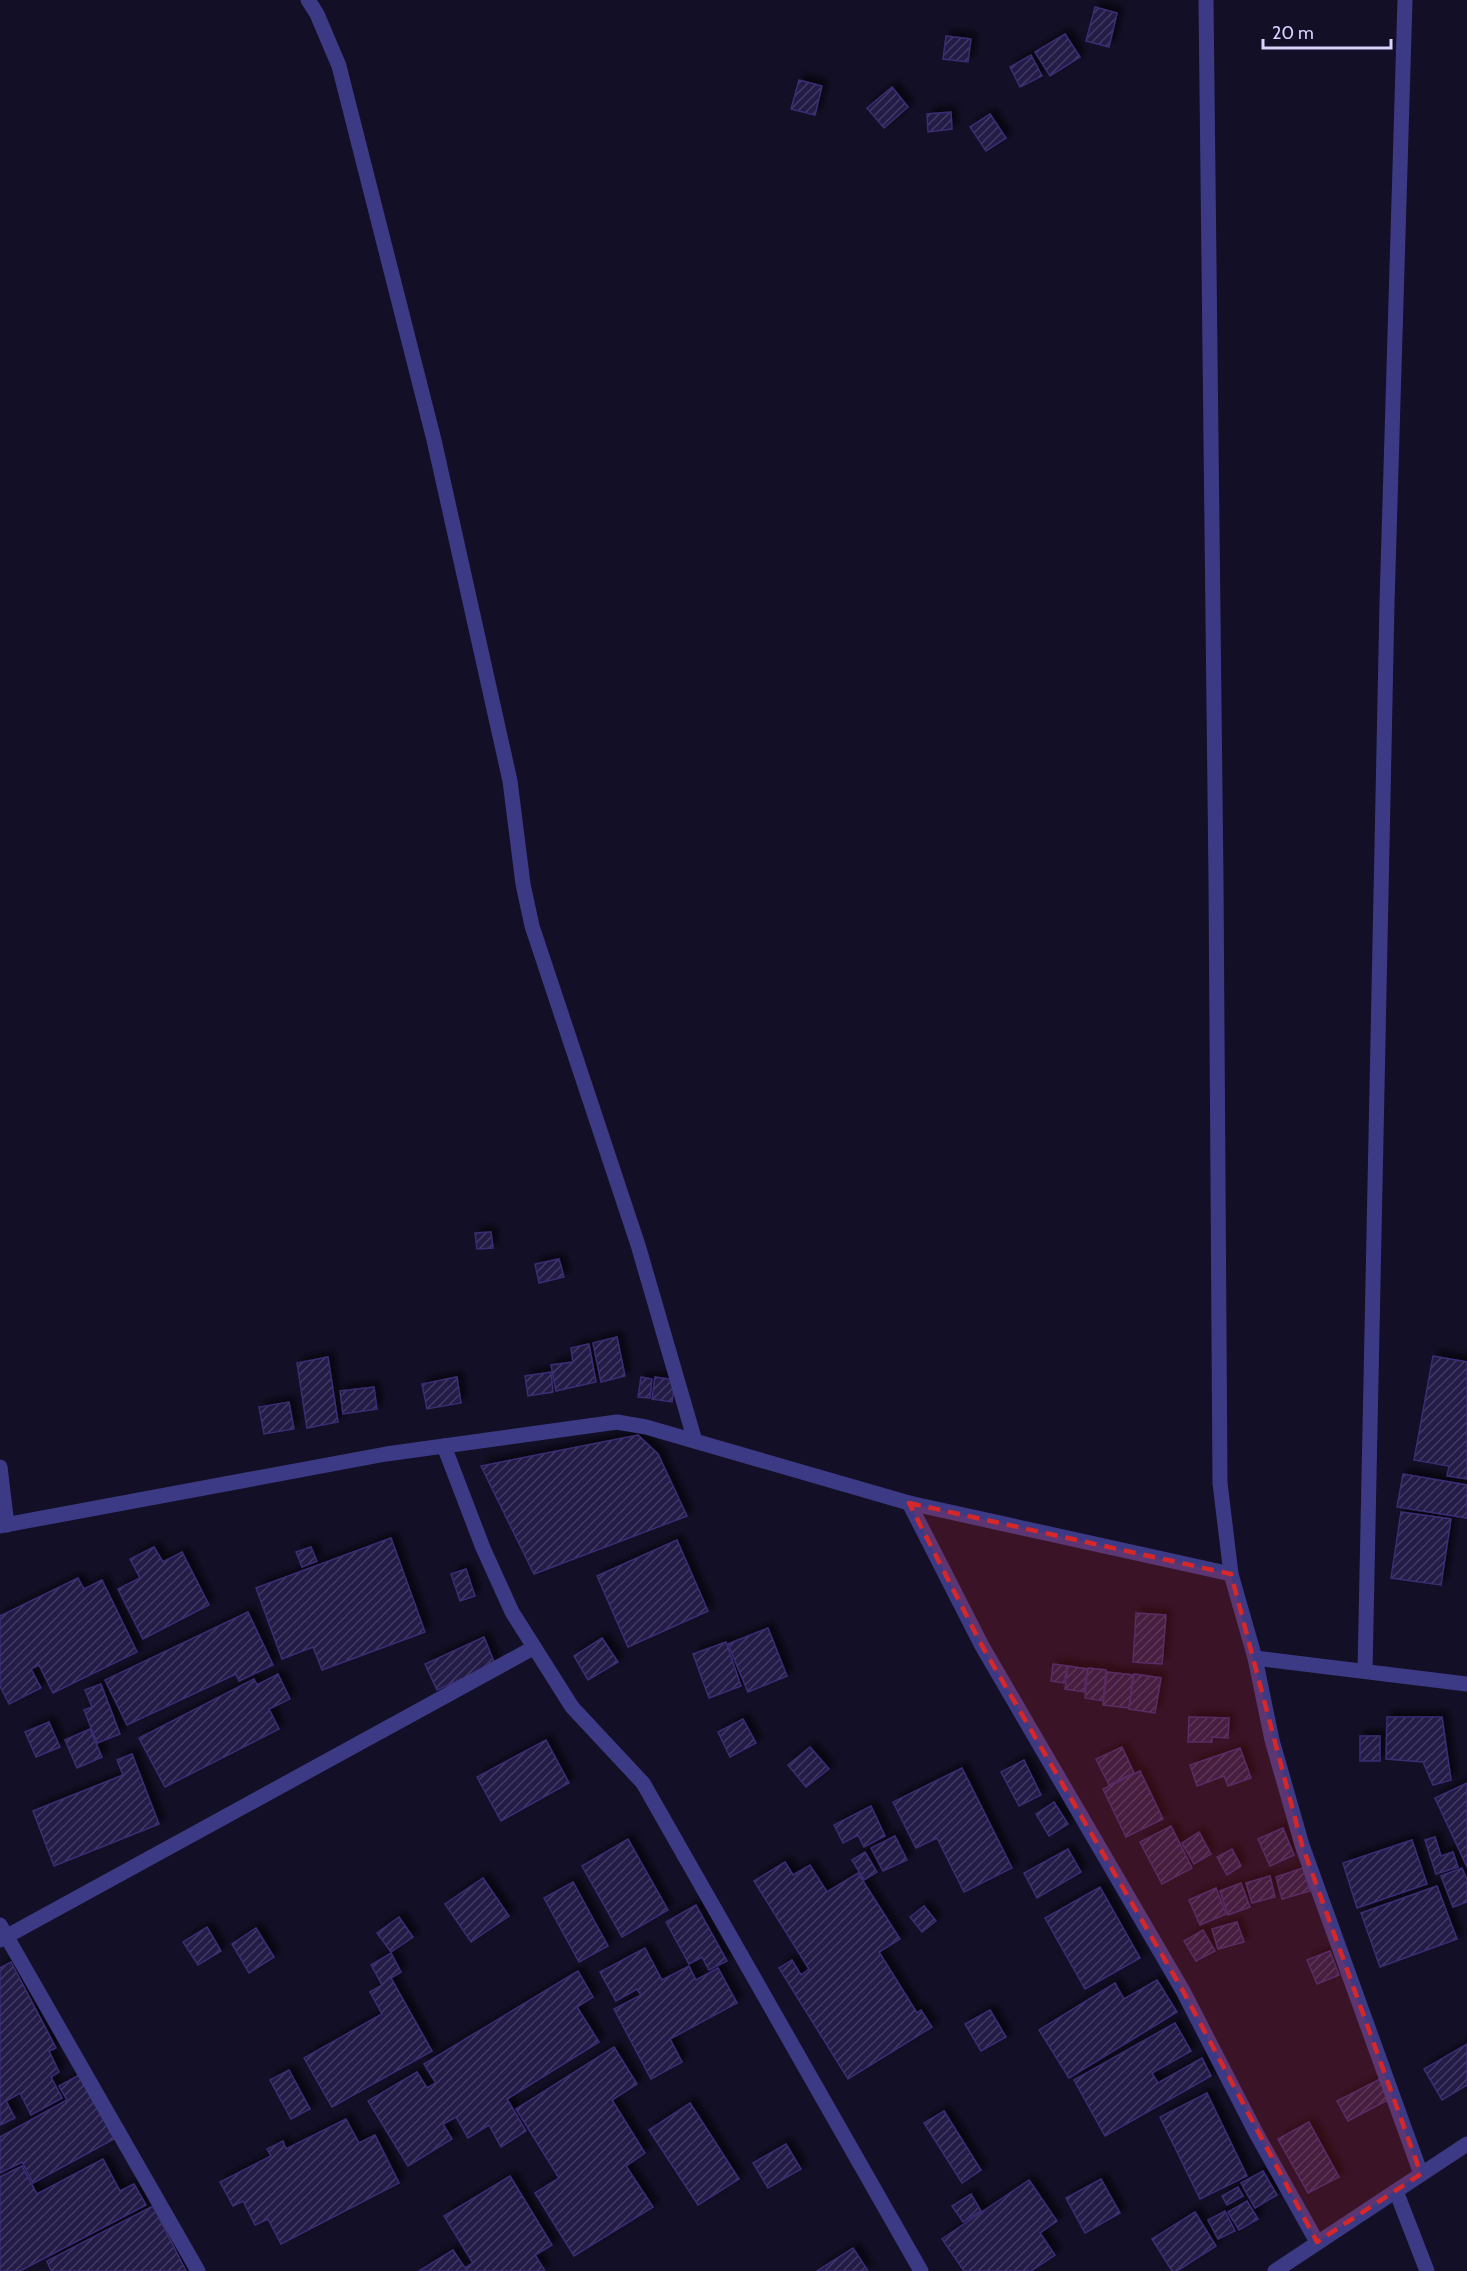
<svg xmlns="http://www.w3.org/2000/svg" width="1467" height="2271" viewBox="0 0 1467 2271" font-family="Cabin,sans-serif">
<defs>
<pattern id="building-hatch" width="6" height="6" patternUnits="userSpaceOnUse" patternTransform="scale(1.5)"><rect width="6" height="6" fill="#241b47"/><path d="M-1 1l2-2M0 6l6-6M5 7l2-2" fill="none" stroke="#433b63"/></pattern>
<filter id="shadow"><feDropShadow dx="5.5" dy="-5.5" stdDeviation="3" flood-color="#0009"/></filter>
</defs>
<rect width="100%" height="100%" fill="#130f26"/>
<g fill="url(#building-hatch)" stroke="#3b2d73" stroke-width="1.5" filter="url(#shadow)">
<path d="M1095 7 1117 13 1109 47 1086 41Z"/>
<path d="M1065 34 1080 57 1050 76 1035 52Z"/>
<path d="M946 36 971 39 968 62 943 59Z"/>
<path d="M1031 55 1042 76 1020 87 1010 67Z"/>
<path d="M799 80 822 86 815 115 791 109Z"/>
<path d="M892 87 908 107 884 128 867 108Z"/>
<path d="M951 112 952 129 928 132 927 114Z"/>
<path d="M990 114 1006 138 986 151 970 127Z"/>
<path d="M491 1232 493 1248 477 1249 475 1233Z"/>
<path d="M559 1259 564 1277 539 1283 535 1264Z"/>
<path d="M617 1337 625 1376 601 1382 593 1343Z"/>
<path d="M589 1344 596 1382 556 1391 551 1365 573 1362 571 1348Z"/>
<path d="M1433 1356 1467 1362V1479L1447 1476 1449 1466 1414 1460Z"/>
<path d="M328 1357 338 1422 307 1428 297 1363Z"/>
<path d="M551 1372 553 1392 528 1396 525 1376Z"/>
<path d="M457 1377 461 1403 427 1409 422 1384Z"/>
<path d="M641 1377 652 1379 650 1398 638 1397Z"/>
<path d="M655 1377 675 1380 672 1402 652 1399Z"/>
<path d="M374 1387 377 1409 343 1414 340 1391Z"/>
<path d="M289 1402 294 1429 264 1434 259 1407Z"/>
<path d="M638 1435 658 1454 687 1516 534 1574 481 1466Z"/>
<path d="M1403 1474 1467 1485V1518L1397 1507Z"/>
<path d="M1401 1512 1451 1519 1441 1585 1391 1578Z"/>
<path d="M391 1538 425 1632 322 1670 313 1647 282 1659 256 1588Z"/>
<path d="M677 1540 708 1611 628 1647 597 1576Z"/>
<path d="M154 1547 163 1562 182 1552 209 1605 143 1639 118 1589 140 1578 130 1559Z"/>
<path d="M311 1547 317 1561 302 1567 296 1552Z"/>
<path d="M466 1569 475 1596 460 1601 451 1574Z"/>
<path d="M78 1578 84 1589 102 1580 137 1652 53 1693 39 1665 31 1669 41 1688 9 1704 0 1686V1616Z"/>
<path d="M248 1612 273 1665 239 1681 236 1674 127 1725 105 1680Z"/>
<path d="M1136 1613 1166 1615 1162 1664 1133 1662Z"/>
<path d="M768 1628 787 1676 748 1692 728 1644Z"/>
<path d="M484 1637 495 1664 437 1690 425 1664Z"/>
<path d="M602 1638 618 1662 588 1680 574 1656Z"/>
<path d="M726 1642 741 1686 709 1698 693 1654Z"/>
<path d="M1053 1664 1067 1666 1064 1683 1051 1681Z"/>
<path d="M1068 1666 1087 1669 1084 1692 1065 1689Z"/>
<path d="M1088 1668 1106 1670 1103 1701 1085 1698Z"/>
<path d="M1107 1672 1133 1675 1129 1708 1103 1705Z"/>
<path d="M278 1674 290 1699 269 1709 279 1729 165 1787 139 1738 254 1679 257 1685Z"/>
<path d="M1134 1674 1161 1678 1155 1713 1129 1709Z"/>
<path d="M101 1684 120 1734 97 1743 84 1710 92 1707 85 1690Z"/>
<path d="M1189 1717 1229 1718 1228 1738 1212 1737V1742H1188Z"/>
<path d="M1387 1717H1442L1451 1780 1433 1785 1423 1762 1386 1759Z"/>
<path d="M743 1719 756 1743 730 1757 718 1732Z"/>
<path d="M49 1722 60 1747 36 1757 25 1732Z"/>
<path d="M90 1729 102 1757 77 1768 65 1740Z"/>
<rect x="1360" y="1736" width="20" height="25"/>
<path d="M546 1740 569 1783 501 1821 477 1777Z"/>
<path d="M810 1747 829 1769 806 1787 788 1765Z"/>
<path d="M1122 1747 1134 1773 1109 1785 1096 1759Z"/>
<path d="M1240 1748 1251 1778 1228 1786 1224 1776 1197 1786 1190 1765Z"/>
<path d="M132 1754 159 1824 54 1866 33 1811 123 1775 117 1760Z"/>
<path d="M1024 1760 1041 1795 1019 1806 1001 1772Z"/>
<path d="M962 1768 1012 1868 964 1892 937 1838 916 1848 893 1802Z"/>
<path d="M1140 1771 1163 1819 1126 1837 1103 1789Z"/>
<path d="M1467 1783V1867L1435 1798Z"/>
<path d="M1054 1802 1068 1824 1049 1836 1036 1814Z"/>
<path d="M871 1806 885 1836 864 1847 858 1835 843 1843 834 1825Z"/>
<path d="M1171 1826 1192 1868 1162 1884 1140 1842Z"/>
<path d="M1283 1828 1294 1855 1270 1866 1258 1839Z"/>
<path d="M1199 1832 1211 1854 1194 1864 1182 1843Z"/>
<path d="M895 1836 907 1860 883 1871 871 1848Z"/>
<path d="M1435 1837 1441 1856 1453 1852 1458 1867 1436 1874 1425 1840Z"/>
<path d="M628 1839 668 1910 622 1937 582 1866Z"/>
<path d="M1412 1840 1427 1884 1357 1908 1343 1863Z"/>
<path d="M1068 1849 1081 1872 1037 1898 1024 1873Z"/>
<path d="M1232 1849 1241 1866 1227 1875 1217 1857Z"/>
<path d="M865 1852 877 1872 864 1880 852 1860Z"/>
<path d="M785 1862 793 1875 810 1865 827 1892 858 1873 900 1939 879 1952 917 2013 921 2010 932 2027 848 2079 779 1968 792 1960 801 1975 809 1969 754 1881Z"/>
<path d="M1303 1868 1310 1891 1282 1899 1276 1877Z"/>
<path d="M1462 1868 1467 1880V1902L1453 1907 1441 1876Z"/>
<path d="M1270 1876 1275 1897 1252 1903 1246 1883Z"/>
<path d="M483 1878 509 1916 471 1942 445 1904Z"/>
<path d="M573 1882 608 1946 579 1962 544 1898Z"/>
<path d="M1241 1883 1250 1907 1228 1915 1220 1891Z"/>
<path d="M1437 1886 1457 1939 1380 1967 1361 1913Z"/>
<path d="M1100 1887 1140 1958 1085 1989 1045 1918Z"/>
<path d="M1216 1888 1226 1914 1200 1925 1189 1900Z"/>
<path d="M696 1905 727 1961 709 1970 702 1957 689 1964 666 1922Z"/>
<path d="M924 1906 936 1921 922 1932 910 1917Z"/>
<path d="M399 1917 413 1937 391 1952 377 1933Z"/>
<path d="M1237 1922 1244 1942 1218 1949 1212 1929Z"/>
<path d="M207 1927 221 1951 198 1965 183 1942Z"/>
<path d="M256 1928 274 1957 249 1973 232 1944Z"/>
<path d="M1203 1930 1215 1951 1196 1961 1184 1941Z"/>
<path d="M645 1948 662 1980 689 1966 696 1980 718 1968 737 2003 670 2039 682 2062 651 2079 614 2009 641 1995 637 1989 616 2001 600 1972Z"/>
<path d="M1330 1951 1339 1975 1317 1984 1307 1960Z"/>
<path d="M391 1953 401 1972 391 1978 432 2051 332 2107 304 2058 382 2014 370 1992 382 1985 371 1965Z"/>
<path d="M11 1962 56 2048 49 2051 59 2072 51 2077 62 2098 31 2115 20 2093 6 2101 15 2118 0 2125V1968Z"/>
<path d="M578 1971 593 1997 577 2007 599 2042 507 2099 526 2131 501 2147 489 2125 468 2138 456 2117 443 2124 452 2139 408 2166 368 2101 417 2072 427 2088 436 2083 424 2064Z"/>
<path d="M1157 1980 1177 2012 1069 2078 1039 2030 1115 1983 1124 1999Z"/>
<path d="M990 2010 1006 2037 981 2051 965 2024Z"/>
<path d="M1175 2023 1191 2051 1152 2073 1158 2083 1202 2058 1211 2076 1105 2136 1074 2080Z"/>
<path d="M1467 2044V2085L1442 2100 1424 2069Z"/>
<path d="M614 2047 637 2084 612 2100 645 2153 626 2166 653 2207 574 2256 535 2193 559 2178 516 2109Z"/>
<path d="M289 2070 310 2109 291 2119 270 2080Z"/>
<path d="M79 2075 114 2139 33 2183 22 2162 0 2173V2137L67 2100 59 2086Z"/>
<path d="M1380 2079 1390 2099 1348 2121 1337 2101Z"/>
<path d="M1207 2093 1247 2176 1200 2199 1160 2117Z"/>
<path d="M690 2103 739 2179 698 2205 649 2130Z"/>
<path d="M944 2111 981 2170 962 2183 924 2123Z"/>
<path d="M346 2119 359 2143 375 2135 399 2183 281 2244 268 2219 255 2225 243 2201 233 2206 220 2182 271 2156 267 2149 283 2141 286 2149Z"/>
<path d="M1309 2122 1339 2177 1308 2193 1278 2139Z"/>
<path d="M786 2144 801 2169 768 2188 753 2163Z"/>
<path d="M103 2159 120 2191 134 2184 146 2205 20 2271H0V2177L22 2166 37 2194Z"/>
<path d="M1263 2171 1277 2195 1255 2208 1241 2183Z"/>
<path d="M510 2176 552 2245 535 2255 545 2271H419L453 2250 465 2268 473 2263 444 2216Z"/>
<path d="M1101 2179 1120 2213 1085 2233 1066 2198Z"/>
<path d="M1029 2180 1057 2221 1040 2233 1055 2255 1031 2271H964L942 2239Z"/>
<path d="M1238 2187 1243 2196 1227 2205 1222 2196Z"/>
<path d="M971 2194 981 2211 963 2222 952 2206Z"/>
<path d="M1247 2201 1258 2219 1239 2230 1228 2212Z"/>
<path d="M153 2206 186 2271H51L47 2261Z"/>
<path d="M1225 2211 1235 2231 1218 2239 1208 2220Z"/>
<path d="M1195 2212 1216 2246 1177 2271H1172L1152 2239Z"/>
<path d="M853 2248 868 2271H817Z"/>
</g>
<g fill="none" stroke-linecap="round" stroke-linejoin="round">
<g stroke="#3d3a85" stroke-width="15">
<path d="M308 0 317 14 339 66 434 440 510 781 523 884 532 926 638 1245 695 1441"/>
<path d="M1206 0 1216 881 1220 1483 1231 1574 1255 1658 1272 1740 1302 1845 1421 2174"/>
<path d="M444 1446 483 1548 512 1612 572 1707 643 1783 921 2271"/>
<path d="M0 1467 7 1525"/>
<path d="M909 1503 982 1646 1183 1991 1256 2133 1317 2242"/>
<path d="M0 1526 386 1454 617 1422 646 1427 909 1503 1231 1574"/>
<path d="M1255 1658 1467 1684"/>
<path d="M1365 1671 1387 603 1405 0"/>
<path d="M0 1925 198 2271"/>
<path d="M0 1940 533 1648"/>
<path d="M1396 2191 1427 2271"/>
<path d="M1275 2271 1467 2144"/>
</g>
</g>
<path fill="#d62828" fill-opacity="0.2" stroke="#d62828" stroke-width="4.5" stroke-dasharray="12 8" stroke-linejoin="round" d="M909 1503 1231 1574 1302 1845 1421 2174 1317 2242 1183 1991 982 1646Z"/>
<path d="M1263 39v9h128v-9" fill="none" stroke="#d9d4ff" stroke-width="3"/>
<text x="1272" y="39" font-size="18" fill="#d9d4ff" stroke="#130f26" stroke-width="4.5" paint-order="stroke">20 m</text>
</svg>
